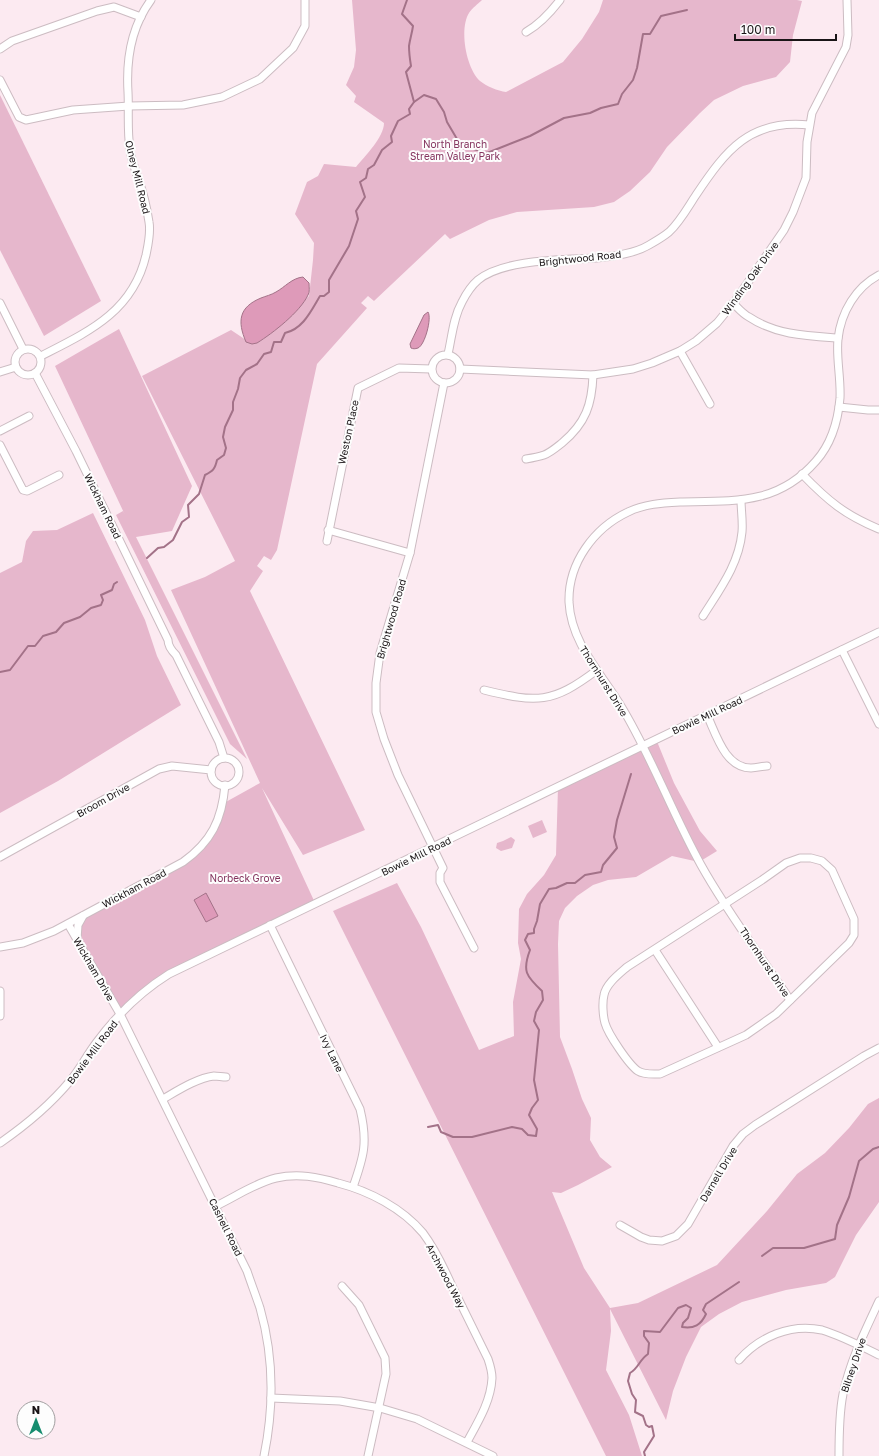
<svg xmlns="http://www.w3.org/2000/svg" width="879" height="1456" viewBox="0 0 879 1456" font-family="'Golos Text',sans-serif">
<rect width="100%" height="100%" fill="#fceaf1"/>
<g fill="#e6b7cc">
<path d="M352 0H482C478 4 472 8 469 13 459 29 466 68 480 81 486 86 498 91 506 92L563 62 582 39 599 12 603 0H797L802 1 793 35 790 62 776 77 743 86 714 100 700 113 667 147 650 172 630 191 614 202 594 207 517 212 489 220 450 239 445 234 374 301 368 296 361 303 367 308 317 364 277 550 271 560 264 556 257 566 263 571 250 591 365 830 303 855 262 788 316 905 169 975 120 1014 68 924 183 862 207 841 224 803 260 783 171 590 205 577 235 561 142 376 231 330 246 340 260 341 309 296 313 260 314 243 295 214 307 182 318 176 324 164 356 167C365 156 384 137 384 123L354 102 356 96 346 85 354 67 356 50Z"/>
<path d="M0 95 101 301 44 336 0 250Z"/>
<path d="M119 329 192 486 172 531 136 537 247 759 230 744 116 515 123 511 125 515 55 366Z"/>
<path d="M93 513 145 620 157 656 181 705 58 781 0 813V573L22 562 26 541 33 531 57 530Z"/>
<path d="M656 739 674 783 700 831 717 851 699 862 672 856 636 877 608 880 593 885 577 896 565 908 559 921 558 944 560 1037 572 1069 582 1099 591 1118 590 1140 600 1157 612 1167 578 1185 561 1193 552 1192 584 1268 610 1308 638 1303 717 1265 767 1211 797 1174 825 1153 849 1128 868 1104 879 1098V1202L856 1235 835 1277 826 1283 786 1290 742 1302 719 1314 701 1327 686 1357 673 1391 666 1420 610 1309 611 1331 606 1370 629 1415 642 1456H606L333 911 397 883 421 927 479 1050 514 1036 513 1002 521 959 518 943 519 909 527 894 544 875 556 855 558 787Z"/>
<path d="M542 820 547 832 533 838 528 826Z"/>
<path d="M511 837 515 840 512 848 501 851 496 848 497 843 503 841Z"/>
</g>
<g fill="#de9ab9" stroke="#a37288">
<path d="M303 277 309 283C309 287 310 292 308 295 300 312 273 333 257 343L252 344 246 342C237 321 239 307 261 298 266 296 271 295 276 292 285 287 292 278 303 277Z"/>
<path d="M428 312C432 318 425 345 418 348 415 349 413 349 411 348L410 344 424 315Z"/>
<path d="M206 893 218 916 206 922 194 900Z"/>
</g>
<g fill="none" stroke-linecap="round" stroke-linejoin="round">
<g stroke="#a37288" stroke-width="2">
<path d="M407 0 402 14 413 26C412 33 410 39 409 46 409 53 410 60 411 66L406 72 414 102"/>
<path d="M147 558 158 548 164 547 173 540 182 522 189 517 188 505 199 494 205 475C213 471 215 469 217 460L224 455 226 448 223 437 225 427 233 410V402L238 389 240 378 246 370 257 364 264 354 271 352 274 342H281L285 333C303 329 311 311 320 296H324L329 292V280L349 246 358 219 356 211 365 197 360 182 366 178 368 169 374 165 382 150 392 142 391 136 398 121 410 114 409 109 414 102 424 95 436 99 444 112 447 122 457 139 470 148 487 153 530 136 564 118 590 113 601 108 618 104 622 94 633 80 637 68 643 34H650L661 16 687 10"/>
<path d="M0 672 10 670 28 646H35L43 636 56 632 64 623 80 617 91 608 101 605 103 600 101 595 112 590 114 584 117 582"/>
<path d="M428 1127 438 1125 441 1132 453 1137H472L512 1127 522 1129 528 1135 536 1136 537 1129 529 1115 532 1108 538 1100 534 1080 539 1030 534 1021 536 1012 543 1000 542 991C526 976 522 971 530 950L525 940 528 934 534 933V929L537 921 540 904 549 889 556 888 567 883H575L585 875 601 872 603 865 617 848 614 837 617 820 631 774"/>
<path d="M762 1256 773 1248H804L835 1239 837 1225 849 1197 859 1161 873 1149 879 1147"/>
<path d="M645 1456 644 1452 654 1436 652 1426 649 1427 646 1425 643 1416 635 1412 636 1400 632 1394 628 1381 630 1373C639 1368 639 1360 648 1354L649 1343 644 1336V1331L660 1332 678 1308 686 1305 691 1308 688 1318 683 1323 682 1327C694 1329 701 1325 706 1314L703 1310 706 1304 739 1282"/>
</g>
<g stroke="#ccbcc2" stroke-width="9">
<g id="minor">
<path d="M526 32C540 24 550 13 560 0"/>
<path d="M0 49 12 41 97 11 114 7 141 17"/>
<path d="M0 80 19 117 26 120 73 110 129 106 183 105 222 97 260 79 293 48 305 26V0"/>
<path d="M0 303 23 349"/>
<path d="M733 303C738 308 743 314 749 317 776 335 807 336 838 338"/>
<circle cx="28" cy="362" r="13"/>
<path d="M680 351 710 404"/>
<path d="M448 354C452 337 453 318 462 302 466 294 471 286 478 280 503 259 564 260 596 258 613 256 634 254 649 245 656 241 663 237 669 232 680 222 688 207 696 195 726 150 750 119 809 125"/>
<circle cx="446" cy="369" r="14"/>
<path d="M41 356C88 332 133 312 146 255 148 245 151 233 149 222 147 209 144 195 139 181 136 171 131 160 130 149 127 130 129 111 128 92 126 59 131 27 151 0"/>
<path d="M460 369 593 375 633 369 652 363 680 351 696 341 717 323 735 301 784 230 793 212 806 178 807 142 812 113 846 47 848 35 847 0"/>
<path d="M0 372 16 367"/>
<path d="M35 373 76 451 168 640C168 646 172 651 176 655L219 742 224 758"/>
<path d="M444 383 410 553 380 653 376 683V712L384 739 398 775 443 868 440 873V882L474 948"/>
<path d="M839 407 868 410H879"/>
<path d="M0 431 29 416"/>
<path d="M0 445 23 490 27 491 59 475"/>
<path d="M526 459C532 458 538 457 544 455 550 453 557 447 562 443 586 423 592 404 593 375"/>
<path d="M802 474C828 501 845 515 879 529"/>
<path d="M328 530 410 553"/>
<path d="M327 541 358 388 399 368 431 369"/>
<path d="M703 616C720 589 739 564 742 532 743 521 741 510 741 500"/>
<path d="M842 650 879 724"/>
<path d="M484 690C537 703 552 704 597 670"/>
<path d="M707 715C716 734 725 768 751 768 757 768 762 766 767 766"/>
<circle cx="225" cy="772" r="14"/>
<path d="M0 857 159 769 172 766 211 770"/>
<path d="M800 858H811L822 861 832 870 854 919V935L849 943 776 1014 746 1035 660 1074C653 1074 644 1075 638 1071 629 1065 608 1034 605 1023 603 1016 602 1003 604 995 606 984 619 974 627 967L762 880 786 863Z"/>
<path d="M68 924 120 1014 247 1271C251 1283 256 1296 260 1308 274 1357 274 1407 264 1456"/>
<path d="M270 925 360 1109C368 1142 364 1156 353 1187"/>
<path d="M77 939 78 925 83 916"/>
<path d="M0 947 23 943 54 931 183 862C211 842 222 820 225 785"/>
<path d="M655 950 718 1047"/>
<path d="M0 991V1016"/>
<path d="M790 1000C760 955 727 912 701 865 672 813 652 757 621 706 601 673 571 643 569 602 568 563 594 528 628 512 644 504 662 503 680 502 734 501 778 505 816 461 832 443 838 421 840 398 841 378 836 358 838 339 841 312 856 287 879 275"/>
<path d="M163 1099C177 1091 197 1078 214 1076 218 1076 222 1077 226 1077"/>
<path d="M0 1143C26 1125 50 1105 70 1081 80 1069 87 1055 96 1043 116 1016 140 992 169 974L879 632"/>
<path d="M216 1206C235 1197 255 1183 276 1178 298 1173 318 1177 338 1183 369 1191 402 1208 423 1233 435 1249 444 1268 452 1286 464 1310 476 1335 488 1359 490 1365 492 1372 492 1378 491 1401 478 1422 467 1442"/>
<path d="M620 1225 641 1237 649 1240 662 1241 676 1236 688 1224 733 1146 743 1134 755 1125 864 1056 879 1048"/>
<path d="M342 1286 359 1305 385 1358 386 1374 368 1456"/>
<path d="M739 1360C759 1337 791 1323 822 1330 839 1335 863 1347 879 1355"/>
<path d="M271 1398 340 1401 380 1408 417 1419 493 1456"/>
<path d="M839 1456C839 1435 839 1414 843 1394 850 1361 865 1331 879 1301"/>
</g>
</g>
<use href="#minor" stroke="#fff" stroke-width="7"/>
</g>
<g text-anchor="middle" stroke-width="4" stroke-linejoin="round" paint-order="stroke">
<g font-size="10" fill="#863660" stroke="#fdfdfd">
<text x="455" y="148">North Branch<tspan x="455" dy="12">Stream Valley Park</tspan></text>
<text x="245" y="882">Norbeck Grove</text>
</g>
<g font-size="10" fill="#191416" stroke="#fdfdfd">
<text transform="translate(138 177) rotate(76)" y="4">Olney Mill Road</text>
<text transform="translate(580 258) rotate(-6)" y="4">Brightwood Road</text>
<text transform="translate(750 278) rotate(-54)" y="4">Winding Oak Drive</text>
<text transform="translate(348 432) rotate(-78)" y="4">Weston Place</text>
<text transform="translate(103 506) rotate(64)" y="4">Wickham Road</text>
<text transform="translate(391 619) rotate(-74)" y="4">Brightwood Road</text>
<text transform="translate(604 681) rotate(58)" y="4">Thornhurst Drive</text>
<text transform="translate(707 715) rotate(-25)" y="4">Bowie Mill Road</text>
<text transform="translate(103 800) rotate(-29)" y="4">Broom Drive</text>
<text transform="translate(416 856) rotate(-26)" y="4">Bowie Mill Road</text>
<text transform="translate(134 888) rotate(-28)" y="4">Wickham Road</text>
<text transform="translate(765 962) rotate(56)" y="4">Thornhurst Drive</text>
<text transform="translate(94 969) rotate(60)" y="4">Wickham Drive</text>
<text transform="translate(92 1052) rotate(-53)" y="4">Bowie Mill Road</text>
<text transform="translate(332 1053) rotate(64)" y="4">Ivy Lane</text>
<text transform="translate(718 1174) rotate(-59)" y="4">Darnell Drive</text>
<text transform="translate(226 1227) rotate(64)" y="4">Cashell Road</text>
<text transform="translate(446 1276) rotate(62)" y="4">Archwood Way</text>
<text transform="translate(853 1365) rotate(-71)" y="4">Bilney Drive</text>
</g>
</g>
<g transform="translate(36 1420)"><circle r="19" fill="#fdfdfd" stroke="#a2a0a1"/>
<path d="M0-3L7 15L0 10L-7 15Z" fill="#168d6f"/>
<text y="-6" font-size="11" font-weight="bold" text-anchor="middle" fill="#191416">N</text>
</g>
<path d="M735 34v6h101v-6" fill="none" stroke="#191416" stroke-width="2"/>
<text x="741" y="34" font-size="12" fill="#191416" stroke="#fdfdfd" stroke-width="3" paint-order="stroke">100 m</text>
</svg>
